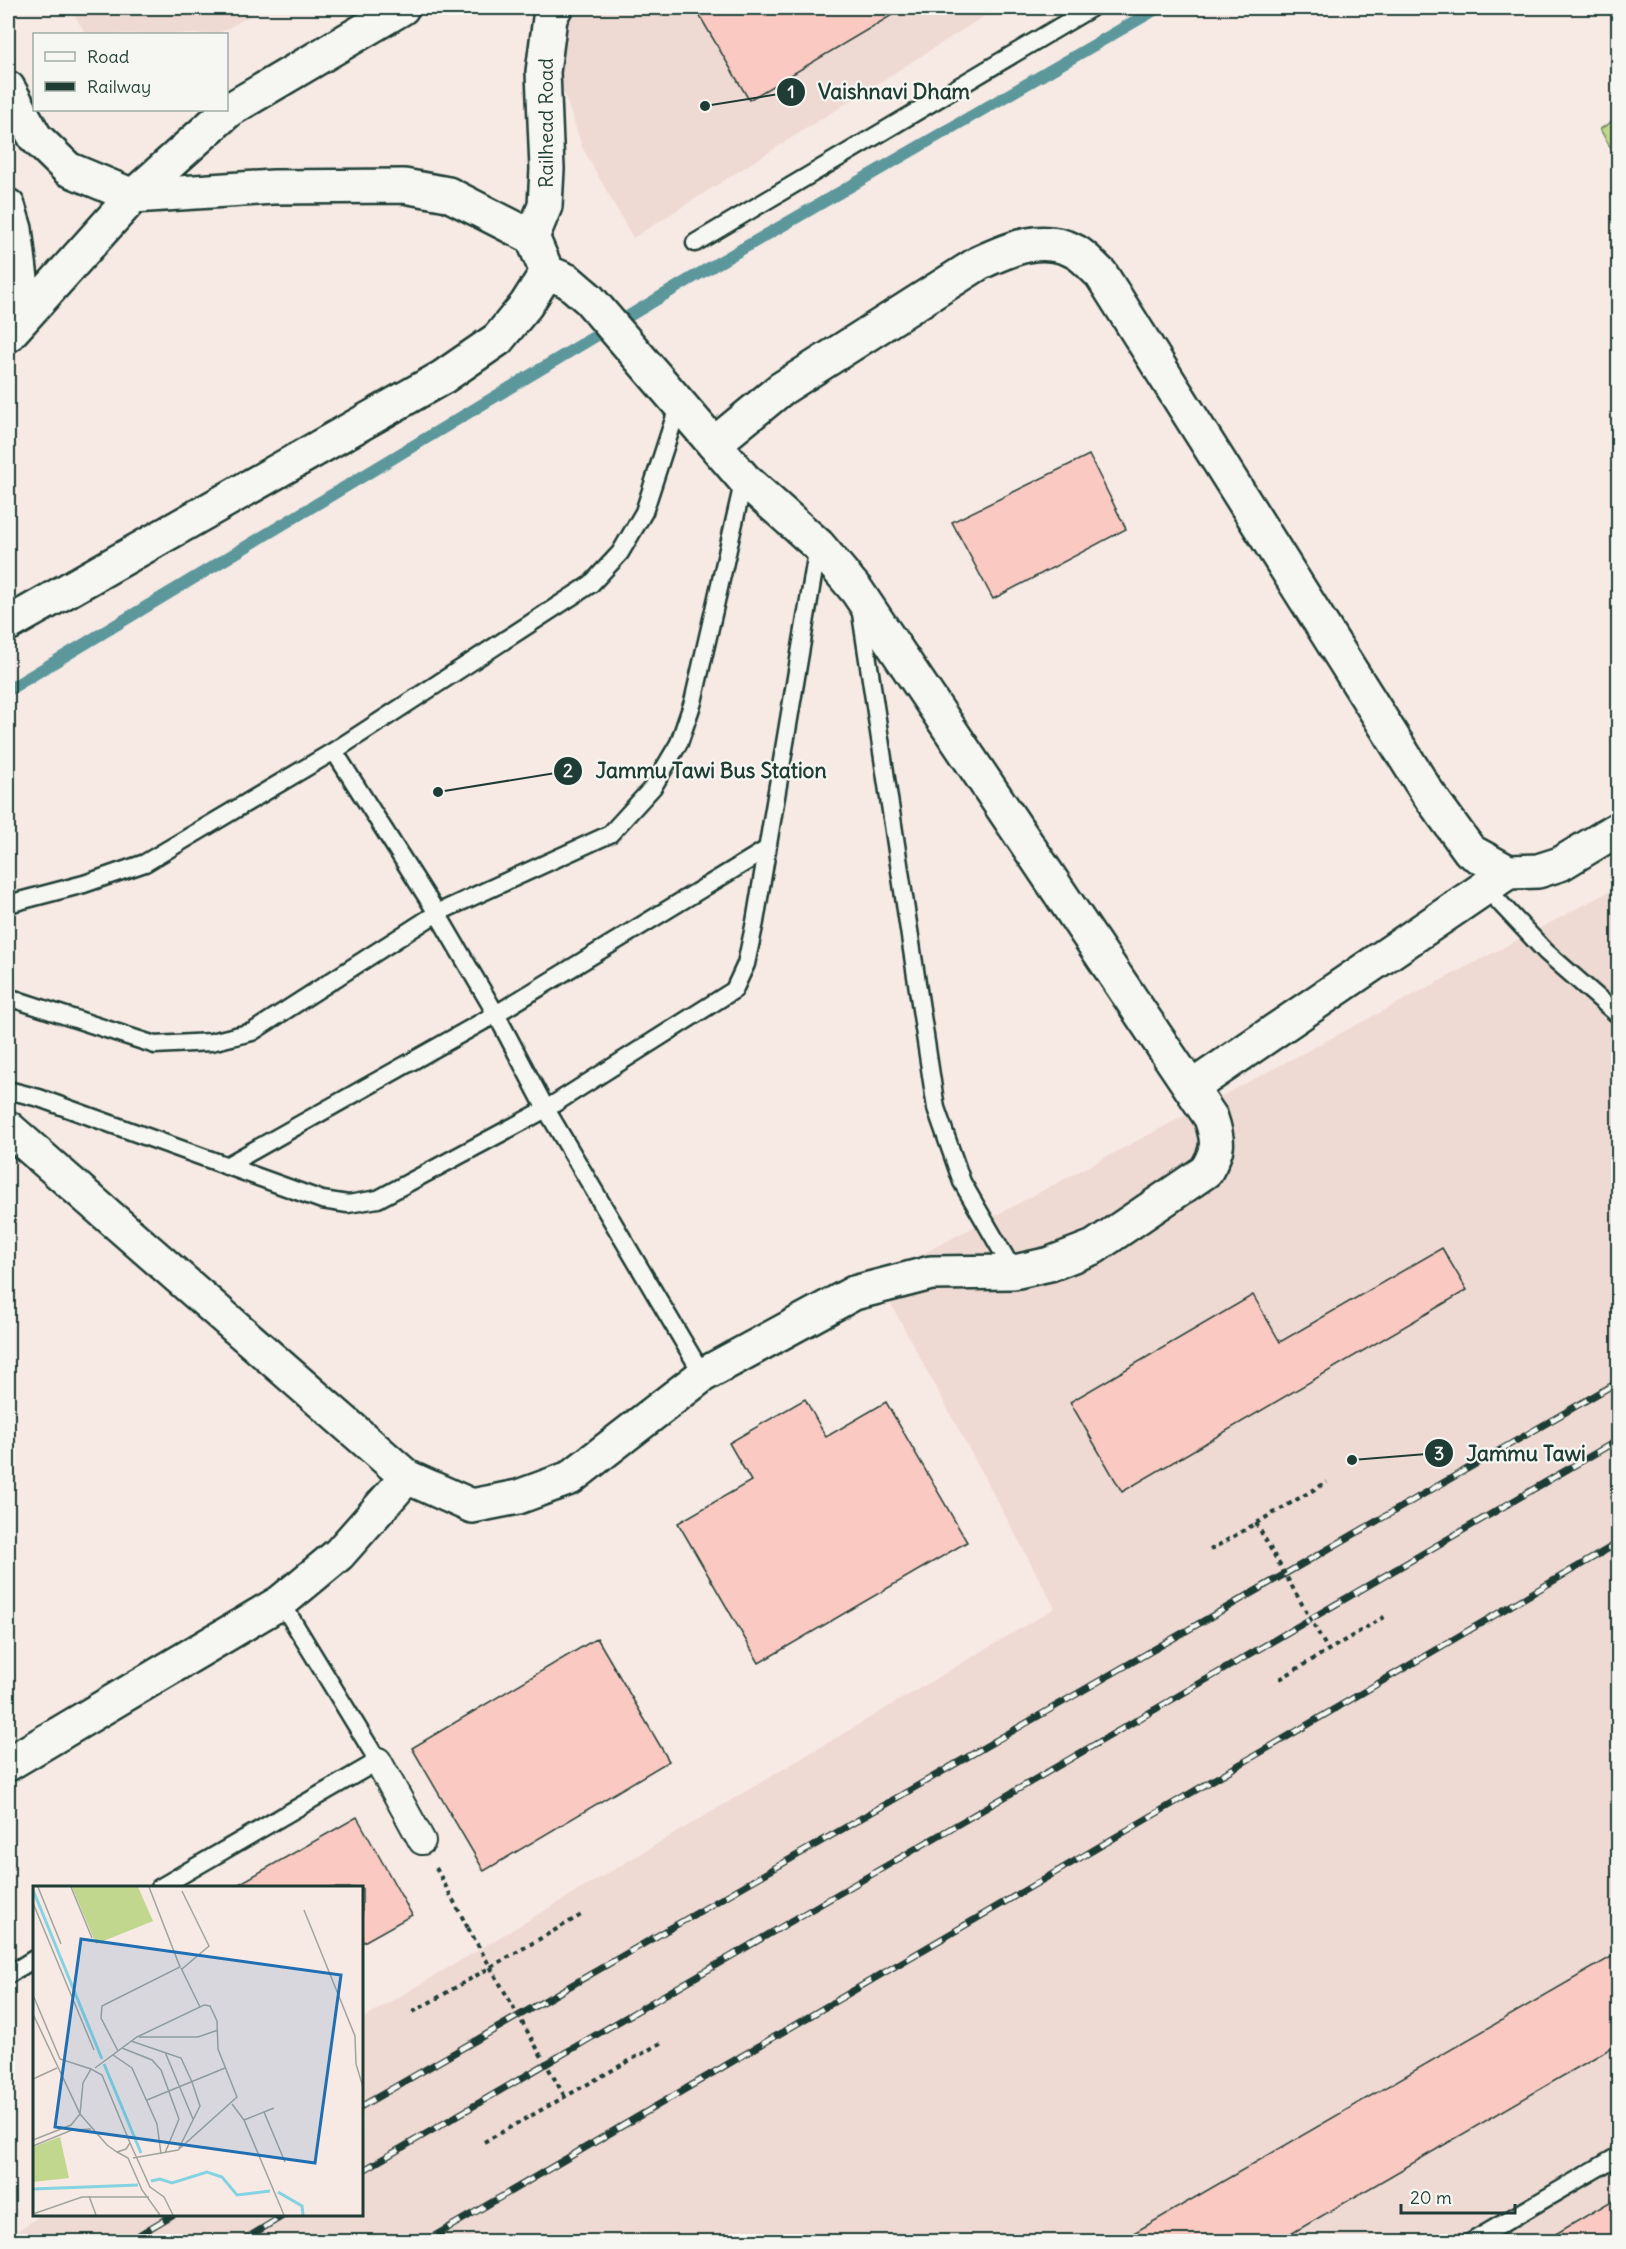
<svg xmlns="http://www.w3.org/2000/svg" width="1626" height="2249" viewBox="0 0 1626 2249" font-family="Delius,sans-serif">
<rect width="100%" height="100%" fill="#f7e9e4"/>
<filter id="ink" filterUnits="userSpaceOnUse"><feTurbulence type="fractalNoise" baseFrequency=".0167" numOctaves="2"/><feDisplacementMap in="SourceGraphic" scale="12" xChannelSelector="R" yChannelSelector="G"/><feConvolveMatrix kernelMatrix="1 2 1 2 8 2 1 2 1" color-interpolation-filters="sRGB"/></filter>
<g filter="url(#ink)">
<g fill="#efd9d3">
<path d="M70 8H263L218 34H86Z"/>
<path d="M573 8H997L633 238 583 149 554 63Z"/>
<path d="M1618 887V2241L8 2242V2237L41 2215 362 2214V2019L1055 1608 877 1278Z"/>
</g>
<path fill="#c1d78d" stroke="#708a60" stroke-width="1.5" d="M1618 118V161L1600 129Z"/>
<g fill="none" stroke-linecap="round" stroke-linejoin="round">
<path stroke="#5c979c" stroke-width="12" d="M8 690 692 278 1158 8"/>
</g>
<g fill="#facac2" stroke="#1f3d34" stroke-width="1.5">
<path d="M695 8H904L749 100Z"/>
<path d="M1089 455 1126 529 993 599 952 522Z"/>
<path d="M1442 1248 1467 1290 1122 1492 1070 1402 1253 1295 1280 1342Z"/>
<path d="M805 1399 826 1437 886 1402 967 1542 759 1663 678 1523 751 1481 729 1443Z"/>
<path d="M597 1638 669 1761 484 1871 412 1748Z"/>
<path d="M357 1817 412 1915 362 1943V1888H232Z"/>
<path d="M1618 1953V2044L1277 2242H1118Z"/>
<path d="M1618 2197V2242H1542Z"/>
</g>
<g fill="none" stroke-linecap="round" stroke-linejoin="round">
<g stroke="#1f3d34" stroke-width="21">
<g id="service">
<path d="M695 243 1091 8"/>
<path d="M860 607 936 1108 962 1182 1014 1272"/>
<path d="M334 751 437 913 496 1014 546 1109 703 1375"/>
<path d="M1486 888 1546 952 1618 1015"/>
<path d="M8 904 84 884 145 863 334 751 591 584 620 553 644 512 679 404"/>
<path d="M8 997 155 1045 211 1042 252 1032 437 913 610 834 653 787 679 743 693 702 744 479"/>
<path d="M8 1090 39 1098 322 1200 348 1204 378 1199 546 1109 734 990 746 964 755 922 818 546"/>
<path d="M226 1166 496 1014 767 849"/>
<path d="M159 1888 378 1761 281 1602"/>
<path d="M8 1975 34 1959"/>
<path d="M1471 2242 1618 2156"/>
</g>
</g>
<g stroke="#1f3d34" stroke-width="30">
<path id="pedestrian" d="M378 1761 422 1841"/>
</g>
<g stroke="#1f3d34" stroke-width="38">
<g id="minor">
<path d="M714 444 781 389 979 263C1011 248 1043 234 1076 252 1085 257 1093 267 1101 274L1427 792 1470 851 1508 872 1538 871 1560 864 1618 829"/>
<path d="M1191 1088 1508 872"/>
<path d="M8 1128 407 1477 472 1506 518 1497 570 1478 703 1375 854 1293 931 1273 1014 1272 1050 1264 1094 1247 1206 1171C1219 1149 1219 1142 1211 1118L857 591 818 545 744 479 589 299 568 281 547 272"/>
<path d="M8 1764 281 1602 339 1554 407 1477"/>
</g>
</g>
<g stroke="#1f3d34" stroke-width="38">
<g id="secondary">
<path d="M8 88 35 137 68 169 133 196 229 110 402 8"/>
<path d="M8 206 15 229 25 312"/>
<path d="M532 237 545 206 547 169 543 72 550 18 555 8"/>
<path d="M8 335 133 196 273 187 404 186 448 194 532 237 547 272 526 305 498 339 443 377 8 624"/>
</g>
</g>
<g stroke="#1f3d34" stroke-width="4" stroke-dasharray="4.5 4.5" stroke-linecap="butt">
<path d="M1210 1550 1327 1482"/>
<path d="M1280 1679 1387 1615"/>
<path d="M436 1868 468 1928"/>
<path d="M413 2012 583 1914"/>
<path d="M484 2142 661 2043"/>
</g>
<use href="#service" stroke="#f6f6f2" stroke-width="16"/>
<use href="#pedestrian" stroke="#f6f6f2" stroke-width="26"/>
<use href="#minor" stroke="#f6f6f2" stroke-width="33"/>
<use href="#secondary" stroke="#f6f6f2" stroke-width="33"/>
<g stroke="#1f3d34" stroke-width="7">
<g id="rail">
<path d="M362 2106 1618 1382"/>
<path d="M362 2171 1618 1440"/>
<path d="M127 2242 174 2214"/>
<path d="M240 2242 286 2214"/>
<path d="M424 2242 1618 1543"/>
</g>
</g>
<use href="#rail" stroke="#f6f6f2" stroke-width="4.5" stroke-dasharray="14" stroke-linecap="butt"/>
<g stroke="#1f3d34" stroke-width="4" stroke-dasharray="4.5 4.5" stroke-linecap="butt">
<path d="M1256 1523 1328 1650"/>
<path d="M468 1928 565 2097"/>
</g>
</g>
</g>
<g text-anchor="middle" stroke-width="4.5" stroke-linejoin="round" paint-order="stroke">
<g font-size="20" fill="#1f3d34" stroke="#f6f6f2">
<text transform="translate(546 123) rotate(-90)" y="7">Railhead Road</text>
</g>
</g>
<g transform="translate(33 1886)">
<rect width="330" height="330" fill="#f7e9e4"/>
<path d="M39 1H105L120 35 63 58ZM27 251 36 292 0 296V261Z" fill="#c1d78d"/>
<path fill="none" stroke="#84d3e2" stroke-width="3" d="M0 4 69 173M71 178 108 267M118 295 127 293 139 297 174 286 189 291 204 309 237 305M0 303 105 299M245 306 269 320 270 329"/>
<path fill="none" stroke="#a1a49e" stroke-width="1.5" d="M5 1 28 58M38 1 59 52M0 17 61 164M271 24 322 150 323 178 330 201M148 82 167 121M149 83 176 60 149 5M0 109 27 173 58 183M0 128 47 228 38 239 0 254M106 151H165L185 144M98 155 148 172 159 196 167 220 146 262M89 162 119 174 128 184 146 233 132 267M85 165 68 132 69 120 147 81 116 1M132 166 160 233M80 169 99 182 124 238 128 268M62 182 104 151 171 119 177 120 184 135 185 163 204 211 145 264 100 272M0 193 24 182M114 214 192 182M199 218 211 234 251 329M231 226 252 276M211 234 241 222M97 257 117 301 131 311 140 329M0 260 39 244 58 243M84 266 93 263 97 257 69 189 58 183 50 197 47 228 74 259 84 266 95 272 109 304 127 329M56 310 63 329M0 328 49 311H116"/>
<path fill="#1f6fb2" fill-opacity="0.15" stroke="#1f6fb2" stroke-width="3" d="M48 53 308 89 282 277 22 241Z"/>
<rect width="330" height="330" fill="none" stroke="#1f3d34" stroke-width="3"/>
</g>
<path fill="none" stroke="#1f3d34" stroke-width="2" d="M705 106L791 92M438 792L568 771M1352 1460L1439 1453"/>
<g fill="#1f3d34" stroke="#f6f6f2" stroke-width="2">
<circle cx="705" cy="106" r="6"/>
<circle cx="438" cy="792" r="6"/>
<circle cx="1352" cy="1460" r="6"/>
<circle cx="791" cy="92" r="15"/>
<circle cx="568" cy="771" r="15"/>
<circle cx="1439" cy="1453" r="15"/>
</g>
<g font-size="18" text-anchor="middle" font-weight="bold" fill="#fff">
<text x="791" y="98">1</text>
<text x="568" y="777">2</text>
<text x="1439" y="1460">3</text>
</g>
<g font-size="21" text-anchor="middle" font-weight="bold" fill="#1f3d34" stroke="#f6f6f2" stroke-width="4.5" stroke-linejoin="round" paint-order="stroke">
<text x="894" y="99">Vaishnavi Dham</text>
<text x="711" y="778">Jammu Tawi Bus Station</text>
<text x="1526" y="1461">Jammu Tawi</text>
</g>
<rect width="1626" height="2249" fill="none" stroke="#f6f6f2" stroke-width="30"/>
<rect x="15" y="15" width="1596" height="2219" fill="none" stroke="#1f3d34" stroke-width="2" filter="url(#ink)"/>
<rect x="33" y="33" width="195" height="78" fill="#f6f6f2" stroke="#a0aca6" stroke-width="1.5"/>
<rect x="45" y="52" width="30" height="9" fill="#f6f6f2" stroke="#a0aca6" stroke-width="1.5"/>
<text x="87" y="63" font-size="18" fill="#1f3d34">Road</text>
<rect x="45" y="82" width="30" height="9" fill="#1f3d34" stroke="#a0aca6" stroke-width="1.5"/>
<text x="87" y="93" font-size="18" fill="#1f3d34">Railway</text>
<path d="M1401 2204v9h114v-9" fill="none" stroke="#1f3d34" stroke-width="3"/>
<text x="1410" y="2204" font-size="18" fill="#1f3d34" stroke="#f6f6f2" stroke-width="4.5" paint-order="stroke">20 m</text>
</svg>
